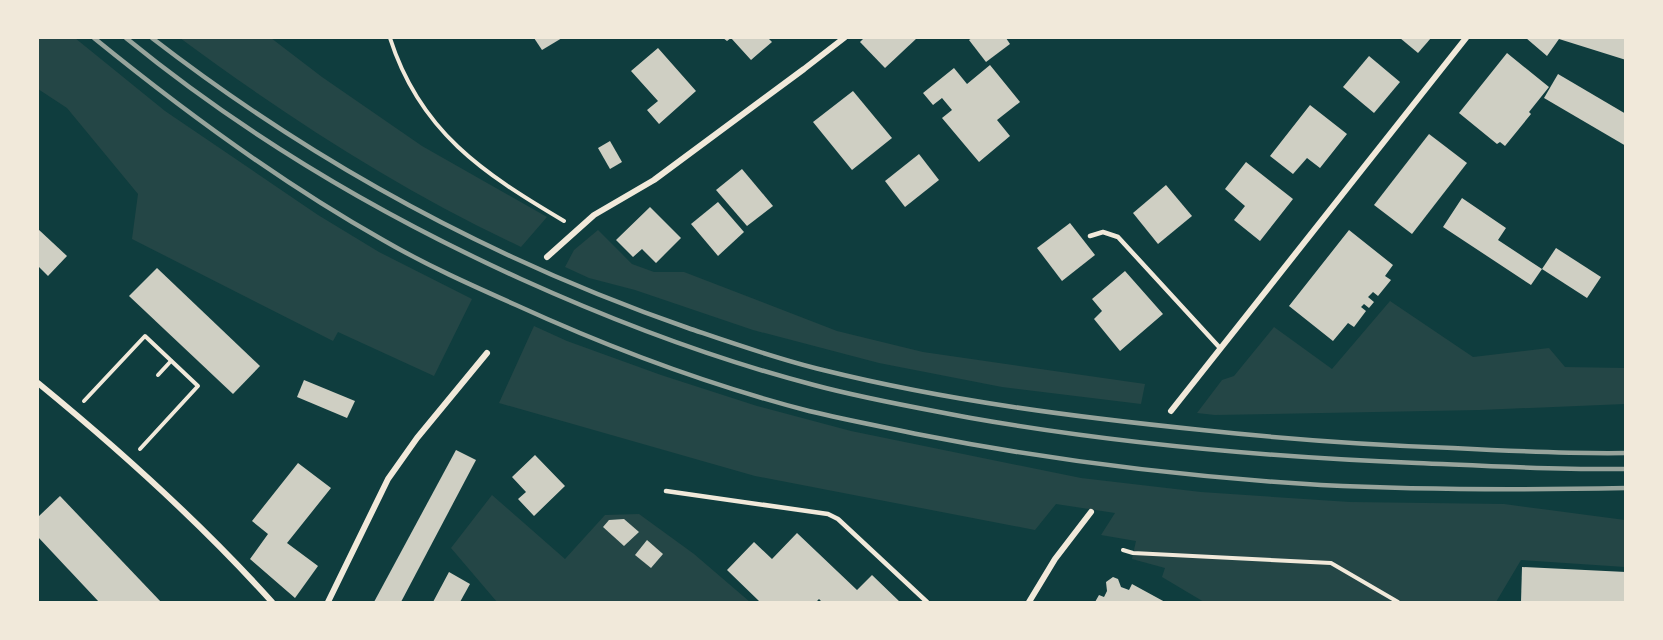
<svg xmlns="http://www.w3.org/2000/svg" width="1663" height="640" viewBox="0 0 1663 640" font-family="Quicksand,sans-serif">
<rect width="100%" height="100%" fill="#0f3d3e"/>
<g fill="#244646">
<path d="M38 38H75L165 111 318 215 379 252 472 299 434 376 338 332 333 341 132 239 138 194 67 108 38 89Z"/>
<path d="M180 38H271L322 77 422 146 547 217 521 247C399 190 287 117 180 38Z"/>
<path d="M598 230 632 264 654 272H684L837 331 923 352 1145 384 1141 404 1002 387 879 363 753 330 635 290 589 278 565 267 574 250Z"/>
<path d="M1390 301 1473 357 1549 348 1565 367 1625 368V404L1480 410 1215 415 1197 413 1222 380 1234 376 1274 327 1332 369Z"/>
<path d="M534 326 567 341 661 375 757 406 851 431 1081 478 1201 492 1350 502 1504 504 1625 520V567L1521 560 1496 602H1204L1162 577 1165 568 1132 559 1136 541 1101 535 1115 513 1056 504 1035 530 755 476 499 403Z"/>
<path d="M492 495 565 559 605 515 639 514 694 554 750 602H497L451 548Z"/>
</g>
<g fill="#cfcfc3">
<path d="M534 38H562L542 50Z"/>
<path d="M723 38H768L772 42 751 60 731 38 727 41Z"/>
<path d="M864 38H917L885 68 860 42Z"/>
<path d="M972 38H1006L1010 44 986 62 969 40Z"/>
<path d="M1400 38H1431L1418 53Z"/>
<path d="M1526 38H1626V60L1559 39 1547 56Z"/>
<path d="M658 48 696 91 659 124 647 110 658 101 631 71Z"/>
<path d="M1507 53 1549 87 1529 112 1531 114 1505 146 1500 142 1497 144 1459 113Z"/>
<path d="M1369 56 1400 82 1374 113 1343 87Z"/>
<path d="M990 65 1020 102 997 120 1010 136 979 162 942 118 952 110 942 98 933 105 923 93 954 68 967 84Z"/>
<path d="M1558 74 1626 114V146L1544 98Z"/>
<path d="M853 91 892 138 852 170 813 122Z"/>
<path d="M1310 105 1347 134 1320 168 1307 158 1293 174 1270 156Z"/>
<path d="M1429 134 1467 163 1412 234 1374 205Z"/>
<path d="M610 141 622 162 610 169 598 148Z"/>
<path d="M919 154 939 180 905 207 885 181Z"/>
<path d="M1246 162 1293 199 1260 241 1234 220 1245 206 1225 189Z"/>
<path d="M742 169 773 206 747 226 716 190Z"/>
<path d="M1166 185 1192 216 1158 244 1133 213Z"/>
<path d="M1462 198 1506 228 1498 240 1542 269 1531 285 1443 227Z"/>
<path d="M718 202 744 232 718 256 691 224Z"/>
<path d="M650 207 681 238 656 263 642 249 633 257 616 240Z"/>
<path d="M1070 223 1095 255 1062 281 1037 248Z"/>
<path d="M38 229 67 256 48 276 38 266Z"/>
<path d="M1349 230 1393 265 1385 276 1391 280 1378 296 1373 292 1368 297 1374 302 1369 308 1364 304 1361 307 1366 311 1354 327 1348 323 1333 341 1289 306Z"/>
<path d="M1556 248 1601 277 1587 298 1542 269Z"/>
<path d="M157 268 260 366 233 394 129 296Z"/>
<path d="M1125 271 1163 314 1120 351 1094 319 1102 311 1092 299Z"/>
<path d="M304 380 355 401 347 418 297 397Z"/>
<path d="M456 450 476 460 401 602H374Z"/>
<path d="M535 455 565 486 534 516 518 499 526 492 512 477Z"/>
<path d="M298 463 331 488 287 543 318 566 295 598 250 559 268 534 252 521Z"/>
<path d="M60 496 81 518 161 602H99L38 537V517Z"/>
<path d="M624 519 639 532 624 546 603 527 609 520Z"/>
<path d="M797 533 857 590 872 575 900 602H822L819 599 816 602H760L727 570 754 542 772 559Z"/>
<path d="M647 540 663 554 651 568 635 555Z"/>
<path d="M1522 567 1626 572V602H1521Z"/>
<path d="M449 572 470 584 460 602H433Z"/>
<path d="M1113 577 1118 579 1121 587 1129 590 1132 584 1165 602H1095L1099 595 1104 597 1107 591 1106 582Z"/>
</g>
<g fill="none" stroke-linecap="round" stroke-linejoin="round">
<g stroke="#f1e9da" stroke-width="4">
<path d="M390 38C420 132 483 173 564 221"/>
<path d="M158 375 171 361"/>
<path d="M84 401 145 336 198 386 140 449"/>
<path d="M1123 550 1133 553 1331 563 1398 602"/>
</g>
<g stroke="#f1e9da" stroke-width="4.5">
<path d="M1090 236 1103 232 1118 237 1220 348"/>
<path d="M666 491 828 514 838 519 927 602"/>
</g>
<g stroke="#f1e9da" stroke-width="6">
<path d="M547 257 594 215 654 180 804 69 844 38"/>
<path d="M38 383C121 451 200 522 272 602"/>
<path d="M1171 411 1466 38"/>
<path d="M328 602 388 479 417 438 487 353"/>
<path d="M1029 602 1055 559 1091 512"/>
</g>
<g stroke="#97a49c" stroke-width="4.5">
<path d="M94 38C185 112 280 182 383 240 426 265 471 285 516 305 610 348 709 385 809 411 846 420 884 427 922 435 1054 461 1187 477 1321 485 1423 490 1524 490 1626 488"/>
<path d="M126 38C246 136 380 215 521 279 616 322 714 359 814 385 866 399 919 408 971 418 1119 444 1268 457 1417 463 1487 466 1556 470 1626 469"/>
<path d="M152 38C314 163 495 261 688 328 732 343 777 359 823 370 948 401 1075 417 1202 430 1286 439 1369 445 1453 448 1510 451 1568 454 1626 453"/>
</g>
</g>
<rect width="1663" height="640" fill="none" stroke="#f1e9da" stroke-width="78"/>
</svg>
